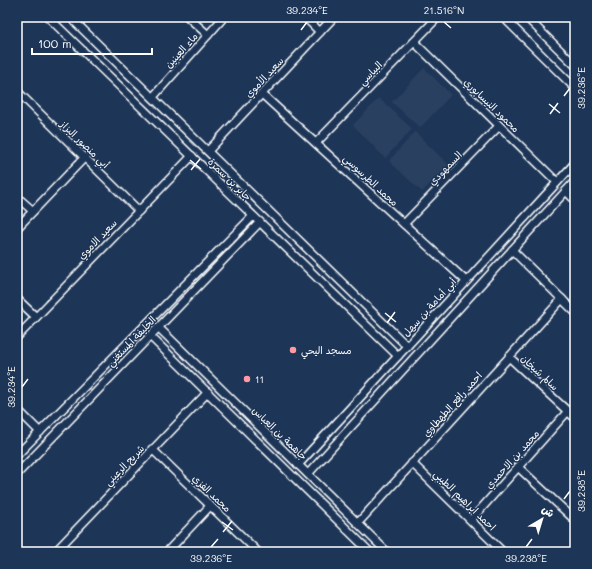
<svg xmlns="http://www.w3.org/2000/svg" width="592" height="569" viewBox="0 0 592 569" font-family="Mali,'Playpen Sans Arabic',sans-serif">
<rect width="100%" height="100%" fill="#1d3557"/>
<filter id="ink" filterUnits="userSpaceOnUse"><feTurbulence type="fractalNoise" baseFrequency=".025" numOctaves="2"/><feDisplacementMap in="SourceGraphic" scale="8" xChannelSelector="R" yChannelSelector="G"/><feConvolveMatrix kernelMatrix="1 2 1 2 8 2 1 2 1" color-interpolation-filters="sRGB"/></filter>
<g filter="url(#ink)">
<g fill="#2a4161">
<path d="M424 68 451 95 420 128 392 102Z"/>
<path d="M379 98 412 129 385 158 353 125Z"/>
<path d="M415 132 449 165 422 192 389 161Z"/>
</g>
<g fill="none" stroke-linecap="round" stroke-linejoin="round">
<g stroke="#fff" stroke-width="10">
<g id="minor">
<path d="M48 17 398 356"/>
<path d="M70 17 407 346"/>
<path d="M188 17 208 35"/>
<path d="M305 17 320 32"/>
<path d="M503 17 575 88"/>
<path d="M526 17 575 65"/>
<path d="M414 42 557 182"/>
<path d="M17 91 139 211"/>
<path d="M262 94 466 281"/>
<path d="M153 97 224 17"/>
<path d="M316 143 438 17"/>
<path d="M208 151 334 17"/>
<path d="M566 191 575 200"/>
<path d="M17 197 33 211"/>
<path d="M404 224 499 126"/>
<path d="M17 228 85 157"/>
<path d="M512 250 575 312"/>
<path d="M17 299 36 317"/>
<path d="M159 328 387 552"/>
<path d="M150 336 370 552"/>
<path d="M17 337 192 156"/>
<path d="M509 357 575 418"/>
<path d="M17 409 40 432"/>
<path d="M152 449 258 552"/>
<path d="M17 455 253 216"/>
<path d="M412 463 503 552"/>
<path d="M298 465 575 163"/>
<path d="M518 467 575 520"/>
<path d="M17 474 260 222"/>
<path d="M308 474 575 181"/>
<path d="M471 520 568 411"/>
<path d="M358 523 562 299"/>
<path d="M55 552 208 392"/>
<path d="M167 552 210 506"/>
</g>
</g>
<use href="#minor" stroke="#1d3557" stroke-width="7"/>
</g>
</g>
<path fill="none" stroke="#fff" stroke-width="1.5" d="M444 22 451 28M301 30 307 22M564 96 570 88M549 104 560 113M550 114 558 103M190 160 201 169M191 170 200 159M385 313 396 322M387 323 395 312M22 387 28 379M564 499 570 491M222 522 233 530M223 532 232 521M211 547 218 539M526 547 532 539"/>
<g fill="#ff9aa2" stroke="#1d3557" stroke-width="1.5">
<circle cx="293" cy="350" r="4"/>
<circle cx="247" cy="379" r="4"/>
</g>
<g text-anchor="middle" stroke-width="3" stroke-linejoin="round" paint-order="stroke">
<g font-size="10" fill="#fff" stroke="#1d3557">
<text transform="translate(181 50) rotate(-48)" y="4">ماء العينين</text>
<text transform="translate(370 73) rotate(-46)" y="4">البياسي</text>
<text transform="translate(264 77) rotate(-47)" y="4">سعيد الأموي</text>
<text transform="translate(492 105) rotate(44)" y="4">محمود النيسابوري</text>
<text transform="translate(85 144) rotate(44)" y="4">أبي منصور البزاز</text>
<text transform="translate(445 168) rotate(-46)" y="4">السمهودي</text>
<text transform="translate(230 179) rotate(44)" y="4">جابر بن سمرة</text>
<text transform="translate(371 180) rotate(43)" y="4">محمد الطرسوسي</text>
<text transform="translate(97 239) rotate(-46)" y="4">سعيد الاموي</text>
<text transform="translate(429 307) rotate(-48)" y="4">أبي أمامة بن سهل</text>
<text transform="translate(131 341) rotate(-46)" y="4">الخليفة المستغني</text>
<text transform="translate(540 372) rotate(43)" y="4">سالم شيخان</text>
<text transform="translate(452 404) rotate(-48)" y="4">احمد رافع الطهطاوي</text>
<text transform="translate(280 433) rotate(44)" y="4">جاهمة بن العباس</text>
<text transform="translate(512 459) rotate(-48)" y="4">محمد بن الاحمدي</text>
<text transform="translate(124 465) rotate(-46)" y="4">شريح الرعيني</text>
<text transform="translate(212 493) rotate(44)" y="4">محمد الفزي</text>
<text transform="translate(465 500) rotate(44)" y="4">احمد ابراهيم الطيبي</text>
</g>
<g font-size="10" fill="#fff" stroke="#1d3557" text-anchor="start">
<text x="301" y="354">مسجد اليحي</text>
<text x="255" y="383">11</text>
</g>
</g>
<rect width="592" height="569" fill="none" stroke="#1d3557" stroke-width="44"/>
<g transform="translate(542 519) rotate(38)" stroke="#1d3557" stroke-width="3" paint-order="stroke">
<path d="M0-3L7 15L0 10L-7 15Z" fill="#ffffff"/>
<text y="-6" font-size="11" font-weight="bold" text-anchor="middle" fill="#ffffff">ش</text>
</g>
<path d="M32 48v6h120v-6" fill="none" stroke="#ffffff" stroke-width="2"/>
<text x="38" y="48" font-size="12" fill="#ffffff" stroke="#1d3557" stroke-width="3" paint-order="stroke">100 m</text>
<rect x="22" y="22" width="548" height="525" fill="none" stroke="#fff" stroke-width="1.5"/>
<g font-size="10" text-anchor="middle" fill="#fff">
<text x="307" y="14">39.234°E</text>
<text x="444" y="14">21.516°N</text>
<text transform="translate(581 88) rotate(-90)" y="4">39.236°E</text>
<text transform="translate(11 387) rotate(-90)" y="4">39.234°E</text>
<text transform="translate(581 491) rotate(-90)" y="4">39.238°E</text>
<text x="211" y="562">39.236°E</text>
<text x="526" y="562">39.238°E</text>
</g>
</svg>
